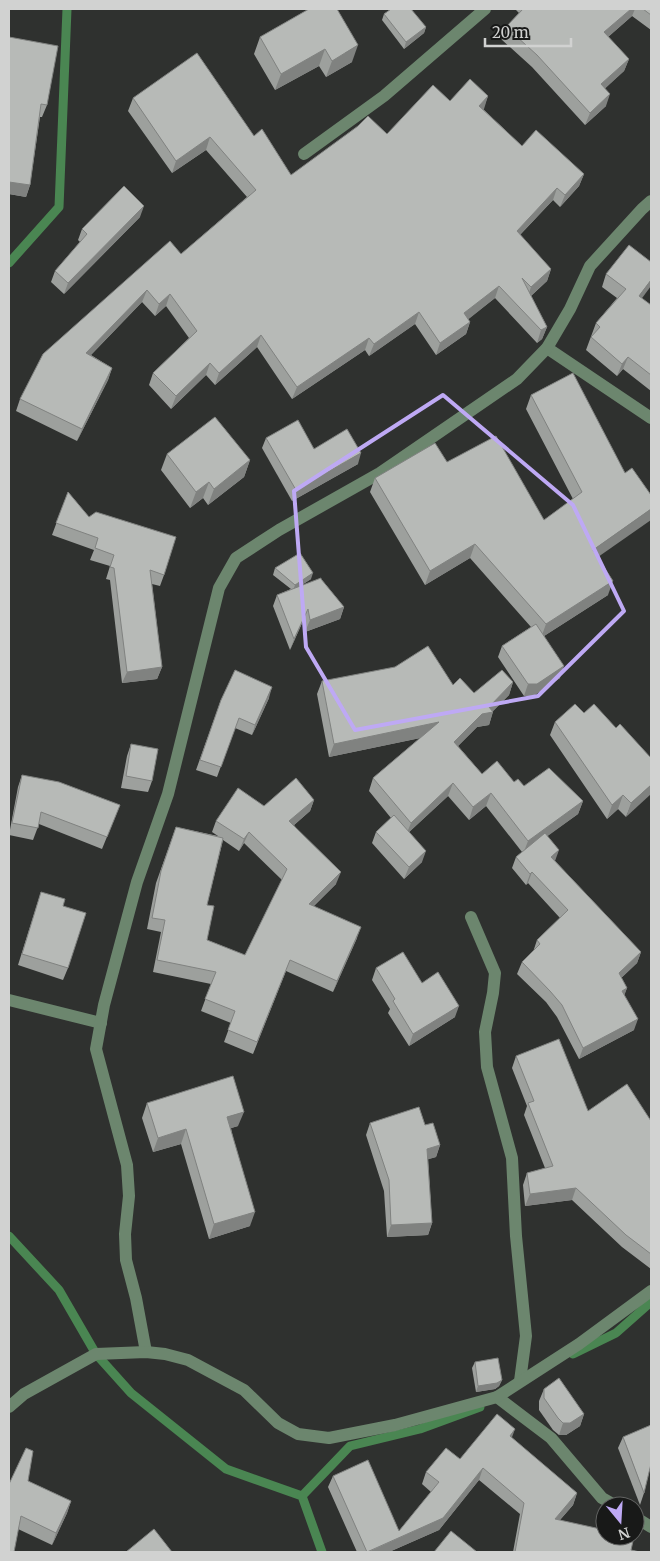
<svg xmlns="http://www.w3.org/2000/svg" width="660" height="1561" viewBox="0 0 660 1561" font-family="Merriweather,serif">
<rect width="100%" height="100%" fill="#2f312f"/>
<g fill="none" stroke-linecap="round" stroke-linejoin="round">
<g stroke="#4a8652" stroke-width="9">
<path d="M9 263 59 207 67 9"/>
<path d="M9 1236 59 1290 96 1354 131 1393 226 1469 302 1496 322 1552"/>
<path d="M573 1354 616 1333 651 1302"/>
<path d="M302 1496 350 1446 420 1429 480 1407"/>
</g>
<g stroke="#6c866e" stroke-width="12">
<path d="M304 154 384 96 485 9"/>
<path d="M547 348 651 418"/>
<path d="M471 917 495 973 493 993 485 1032 487 1067 512 1158 516 1236 526 1336 520 1381"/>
<path d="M9 1000 101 1023"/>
<path d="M146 1352 136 1298 126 1260 125 1234 129 1196 127 1165 96 1049 104 1005 137 882 168 794 219 588 236 558 279 530 380 473 517 379 547 348 570 309 590 266 642 209 651 201"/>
<path d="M497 1397 551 1438 602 1498 616 1506"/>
<path d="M9 1407 24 1394 96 1354 146 1352 165 1354 188 1360 244 1390 278 1423 298 1434 329 1438 395 1425 497 1397 579 1344 651 1291"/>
<path d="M635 1517 651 1527"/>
</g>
</g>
<g fill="#9da09d" fill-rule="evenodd">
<path d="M309 9 352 62 326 77 319 66 275 90 254 54 260 37Z"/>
<path d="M517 9H651V30L632 16 608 37 629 59 624 71 605 88 606 106 585 125 532 67 501 39 506 27 519 13 516 10Z"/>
<path d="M384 14 426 27 424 33 404 49 382 20Z"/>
<path d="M9 37 47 105 42 117H40L30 185 26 197 9 194Z"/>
<path d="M488 96 483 109 522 146 584 174 579 186 560 207 553 200 520 235 551 269 547 281 531 296 547 327 542 339 537 343 495 298 468 319 470 322 466 334 436 355 415 324 369 356 365 350 292 399 257 347 215 385 206 375 171 409 149 385 153 373 189 338 166 306 155 316 142 302 91 355 112 368 108 380 77 441 16 411 20 399 181 254 247 197 206 150 172 173 128 111 133 98 254 136 291 175 387 134 450 101Z"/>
<path d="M140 217 64 294 51 282 55 271 80 242 78 240 82 229Z"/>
<path d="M606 274 651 305V391L623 369 617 376 586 350 596 323 617 298 602 287Z"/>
<path d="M573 373 598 557 608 595 544 636 560 678 533 696H524L498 657 502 646 531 627 470 558 425 585 370 492 375 478 447 462 544 520 573 499 526 409 531 395Z"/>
<path d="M266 438 314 449 358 464 292 501 262 448Z"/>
<path d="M167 454 250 460 244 477 208 505 203 498 190 508 161 470Z"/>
<path d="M68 492 89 517 164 575 160 586 152 584 162 667 157 679 122 683 110 580 106 579 110 566 90 560 94 550 52 535Z"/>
<path d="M275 568 311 579 300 586 321 579 344 607 340 619 305 632 303 621 290 650 273 606 277 595 291 589 273 575Z"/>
<path d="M322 681 453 685 474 693 513 682 509 695 493 711 489 725 477 727 458 746 482 774 514 782 524 786 583 801 578 814 547 836 555 861 641 952 637 963 621 978 627 988 624 995 634 1030 579 1059 557 1017 546 1002 517 974 522 962 533 952 537 940 560 918 528 883 526 885 512 868 516 857 522 852 486 806 469 820 448 796 409 832 422 862 404 879 372 843 376 832 391 818 369 791 373 778 420 738 329 757 317 694Z"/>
<path d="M269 698 252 735 235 728 217 777 196 770 221 700Z"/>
<path d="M584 713 616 728 651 758 626 817 618 809 607 819 550 735 555 722Z"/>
<path d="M131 744 152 781 148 792 121 788 127 756Z"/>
<path d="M22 775 120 805 102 849 39 824 33 840 9 835 18 787Z"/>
<path d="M314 800 310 811 294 825 336 884 314 906 357 938 333 992 286 971 253 1054 224 1042 231 1023 201 1011 211 984 153 972 161 932 147 929 156 883 176 827 218 836 212 832 216 821 264 806ZM223 840 239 851 244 843 282 880 245 955 207 940V905Z"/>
<path d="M41 892 63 906 68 968 63 980 18 965Z"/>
<path d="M376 968 422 983 455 1017 409 1046 388 1013 390 1009 372 980Z"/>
<path d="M516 1056 588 1111 651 1121V1269L622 1247 572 1200 525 1206 523 1185 527 1173 545 1168 524 1115 527 1106 512 1068Z"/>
<path d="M147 1103 238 1126 231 1128 250 1226 209 1239 181 1144 153 1152 142 1118Z"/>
<path d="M370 1123 425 1125 440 1145 436 1157 428 1159 432 1223 428 1235 387 1237 384 1191 366 1135Z"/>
<path d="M475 1362 502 1380 499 1386 495 1389 476 1392 472 1368Z"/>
<path d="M544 1389 584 1414 580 1426 566 1435H559L553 1430 539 1410V1401Z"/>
<path d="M623 1437 644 1493 640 1505 618 1448Z"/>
<path d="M512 1438 577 1493 573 1505 560 1520 631 1550 640 1552H513L520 1514 479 1480 439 1530 389 1552H357L328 1487 333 1476 399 1531 431 1492 422 1484 426 1472Z"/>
<path d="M28 1481 71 1501 67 1513 52 1545 18 1529Z"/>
</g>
<g fill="#808280">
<path d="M631 9H635L632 16 600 44 604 32Z"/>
<path d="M426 27 424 33 404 49 406 42Z"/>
<path d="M358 45 352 62 326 77 332 61Z"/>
<path d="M325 49 319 66 275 90 281 74Z"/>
<path d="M629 59 624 71 597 96 601 84Z"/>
<path d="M610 94 606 106 585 125 590 113Z"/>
<path d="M488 96 484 109 475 118 479 106Z"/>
<path d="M210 137 206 150 172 173 176 161Z"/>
<path d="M584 174 579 186 560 207 565 195Z"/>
<path d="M9 182 30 185 26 197 9 194Z"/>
<path d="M557 188 553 200 512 243 517 231Z"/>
<path d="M144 206 140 217 64 294 68 283Z"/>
<path d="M551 269 547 281 527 299 531 287Z"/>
<path d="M651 280V286L634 309 639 296Z"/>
<path d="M499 286 495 298 460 326 464 313Z"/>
<path d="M147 290 142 302 81 365 86 353Z"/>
<path d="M170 294 166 306 155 316 159 304Z"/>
<path d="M419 312 415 324 369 356 374 344Z"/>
<path d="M470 322 466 334 436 355 440 343Z"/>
<path d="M547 327 542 339 537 343 541 330Z"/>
<path d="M261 335 257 347 215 385 219 373Z"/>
<path d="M369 338 365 350 292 399 297 387Z"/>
<path d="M628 357 623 369 617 376 622 364Z"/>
<path d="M210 363 206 375 171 409 176 396Z"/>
<path d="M112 368 108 380 77 441 82 429Z"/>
<path d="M361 453 358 464 292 501 296 490Z"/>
<path d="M250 460 244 477 208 505 214 489Z"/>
<path d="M209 482 203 498 190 508 196 492Z"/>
<path d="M651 509V520L588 564 593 550Z"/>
<path d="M475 544 470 558 425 585 430 571Z"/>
<path d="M313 573 311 579 293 591 295 585Z"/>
<path d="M613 581 608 595 541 638 546 624Z"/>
<path d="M344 607 340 619 305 632 310 620Z"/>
<path d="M308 609 303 621 290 650 294 639Z"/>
<path d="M564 666 560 678 533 696H524L528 684Z"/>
<path d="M162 667 157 679 122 683 127 672Z"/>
<path d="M513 682 509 695 492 712H493L489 725 477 727 449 755 454 742Z"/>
<path d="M272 687 269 698 252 735 255 725Z"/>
<path d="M439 722 435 735 329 757 334 744Z"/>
<path d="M453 783 448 796 406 835 411 823Z"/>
<path d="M651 785V794L626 817 631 803Z"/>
<path d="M491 793 486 806 469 820 473 807Z"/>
<path d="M623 795 618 809 607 819 612 805Z"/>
<path d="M314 800 310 811 285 833 289 821Z"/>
<path d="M583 801 578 814 523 854 528 841Z"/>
<path d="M249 832 244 843 239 851 244 839Z"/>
<path d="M559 850 555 861 551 857Z"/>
<path d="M426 851 422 862 404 879 409 867Z"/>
<path d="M341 872 336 884 304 915 309 904Z"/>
<path d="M532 872 528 883 526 885 530 874Z"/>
<path d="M361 927 357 938 333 992 337 981Z"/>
<path d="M641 952 637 963 615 984 619 973Z"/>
<path d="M627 988 623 999 622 991Z"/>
<path d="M459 1006 455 1017 409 1046 413 1034Z"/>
<path d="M638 1019 634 1030 579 1059 583 1048Z"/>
<path d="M244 1112 238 1126 222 1131 227 1117Z"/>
<path d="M186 1129 181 1144 153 1152 158 1138Z"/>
<path d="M440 1145 436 1157 423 1161 427 1149Z"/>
<path d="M576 1188 572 1200 525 1206 530 1194Z"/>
<path d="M255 1212 250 1226 209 1239 214 1224Z"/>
<path d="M432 1223 428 1235 387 1237 391 1225Z"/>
<path d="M502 1380 499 1386 495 1389 476 1392 478 1386Z"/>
<path d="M584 1414 580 1426 566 1435H559L563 1423Z"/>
<path d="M515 1429 511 1440 510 1436Z"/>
<path d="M483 1468 479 1480 439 1530 389 1552H368L443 1518Z"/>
<path d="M577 1493 573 1505 551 1530 555 1519Z"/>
<path d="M71 1501 67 1513 52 1545 56 1533Z"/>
</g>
<g fill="#b7bab7" stroke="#808280">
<path d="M309 9H337L358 45 332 61 325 49 281 74 260 37Z"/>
<path d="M391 9H411L426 27 406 42 384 14Z"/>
<path d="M523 9H631L604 32 629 59 601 84 610 94 590 113 537 55 506 27Z"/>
<path d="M643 9H651V15Z"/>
<path d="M9 37 58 46 47 105 41 104 30 185 9 182Z"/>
<path d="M197 53 254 136 262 129 291 175 358 126 368 116 387 134 433 85 450 101 470 79 488 96 479 106 522 146 536 130 584 174 565 195 557 188 517 231 551 269 531 287 522 278 547 327 541 330 499 286 464 313 470 322 440 343 419 312 374 344 369 338 297 387 261 335 219 373 210 363 176 396 153 373 197 331 170 294 159 304 147 290 86 353 112 368 82 429 20 399 43 354 170 241 181 254 256 190 210 137 176 161 133 98Z"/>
<path d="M124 186 144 206 68 283 55 271 87 234 82 229Z"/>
<path d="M629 245 651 262V280L639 296 651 305V375L628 357 622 364 591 337 600 327 596 323 626 289 606 274Z"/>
<path d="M573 373 625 473 632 468 651 495V509L593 550 613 581 546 624 475 544 430 571 375 478 435 443 447 462 496 436 544 520 582 492 531 395Z"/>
<path d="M215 417 250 460 214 489 209 482 196 492 167 454Z"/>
<path d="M298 420 314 449 347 429 361 453 296 490 266 438Z"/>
<path d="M68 492 89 517 96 512 176 537 164 575 150 570 162 667 127 672 114 568 110 567 114 555 95 548 98 538 56 523Z"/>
<path d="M300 553 313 573 295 585 275 568Z"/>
<path d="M321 578V579L344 607 310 620 308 609 294 639 277 595Z"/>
<path d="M536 624 564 666 537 684H528L502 646Z"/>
<path d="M428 646 453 685 460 678 474 693 502 670 513 682 489 707 493 712 482 714 454 742 482 774 497 761 514 782 518 779 524 786 549 768 583 801 528 841 491 793 473 807 453 783 411 823 373 778 439 722 334 744 322 681 395 667Z"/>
<path d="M235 670 272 687 255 725 239 718 221 767 200 760 221 700Z"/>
<path d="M575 704 584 713 594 704 616 728 620 724 651 758V785L631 803 623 795 612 805 555 722Z"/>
<path d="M131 744 158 749 152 781 126 776Z"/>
<path d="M22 775 59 782 120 805 107 837 41 812 38 828 12 823Z"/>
<path d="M296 778 314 800 289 821 341 872 309 904 361 927 337 981 290 960 257 1042 228 1030 235 1011 205 999 216 972 157 960 165 920 152 918 161 871 176 827 223 838 207 905 214 906 207 940 245 955 287 869 249 832 244 839 216 821 238 788 264 806Z"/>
<path d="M394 815 426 851 409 867 376 832Z"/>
<path d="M545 833 559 850 551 857 641 952 619 973 627 988 622 991 638 1019 583 1048 562 1005 550 991 522 962 540 944 537 940 568 910 532 872 530 874 516 857Z"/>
<path d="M41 892 65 899 63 906 86 913 68 968 22 954Z"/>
<path d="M403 952 422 983 438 972 459 1006 413 1034 393 1001 395 999 376 968Z"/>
<path d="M559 1039 588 1111 627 1084 651 1121V1254L626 1235 576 1188 530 1194 527 1173 553 1166 528 1103 534 1101 516 1056Z"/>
<path d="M233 1076 244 1112 227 1117 255 1212 214 1224 186 1129 158 1138 147 1103Z"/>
<path d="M419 1107 425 1125 433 1123 440 1145 427 1149 432 1223 391 1225 389 1180 370 1123Z"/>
<path d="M498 1358 502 1380 497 1383 478 1386 475 1362Z"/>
<path d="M559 1378 584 1414 570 1423H563L558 1418 544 1398V1389Z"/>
<path d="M497 1414 515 1429 510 1436 577 1493 555 1519 605 1530V1536H628L633 1541 631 1550 640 1552H515L524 1503 483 1468 443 1518 367 1552 333 1476 368 1460 399 1531 439 1482 426 1472 446 1448 460 1459Z"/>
<path d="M651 1425V1464L644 1493 623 1437Z"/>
<path d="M26 1448 33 1451 28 1481 71 1501 56 1533 21 1516 14 1552H9V1484Z"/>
<path d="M154 1529 172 1552H126Z"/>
<path d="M451 1531 477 1552H434Z"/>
</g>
<path fill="none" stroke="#bea9f4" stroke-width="4" stroke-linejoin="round" d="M443 395 573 505 624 611 538 696 355 730 306 647 294 491Z"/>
<rect width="660" height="1561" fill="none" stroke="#d1d2d1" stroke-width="20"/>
<g transform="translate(620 1521) rotate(162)"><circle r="24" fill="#181918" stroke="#626362"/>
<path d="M0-4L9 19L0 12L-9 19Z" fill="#bea9f4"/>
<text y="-8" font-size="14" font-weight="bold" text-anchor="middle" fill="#d1d2d1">N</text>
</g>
<path d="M485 38v8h86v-8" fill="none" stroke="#d1d2d1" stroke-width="2.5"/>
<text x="492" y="38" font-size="15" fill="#d1d2d1" stroke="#181918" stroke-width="4" paint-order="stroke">20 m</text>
</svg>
